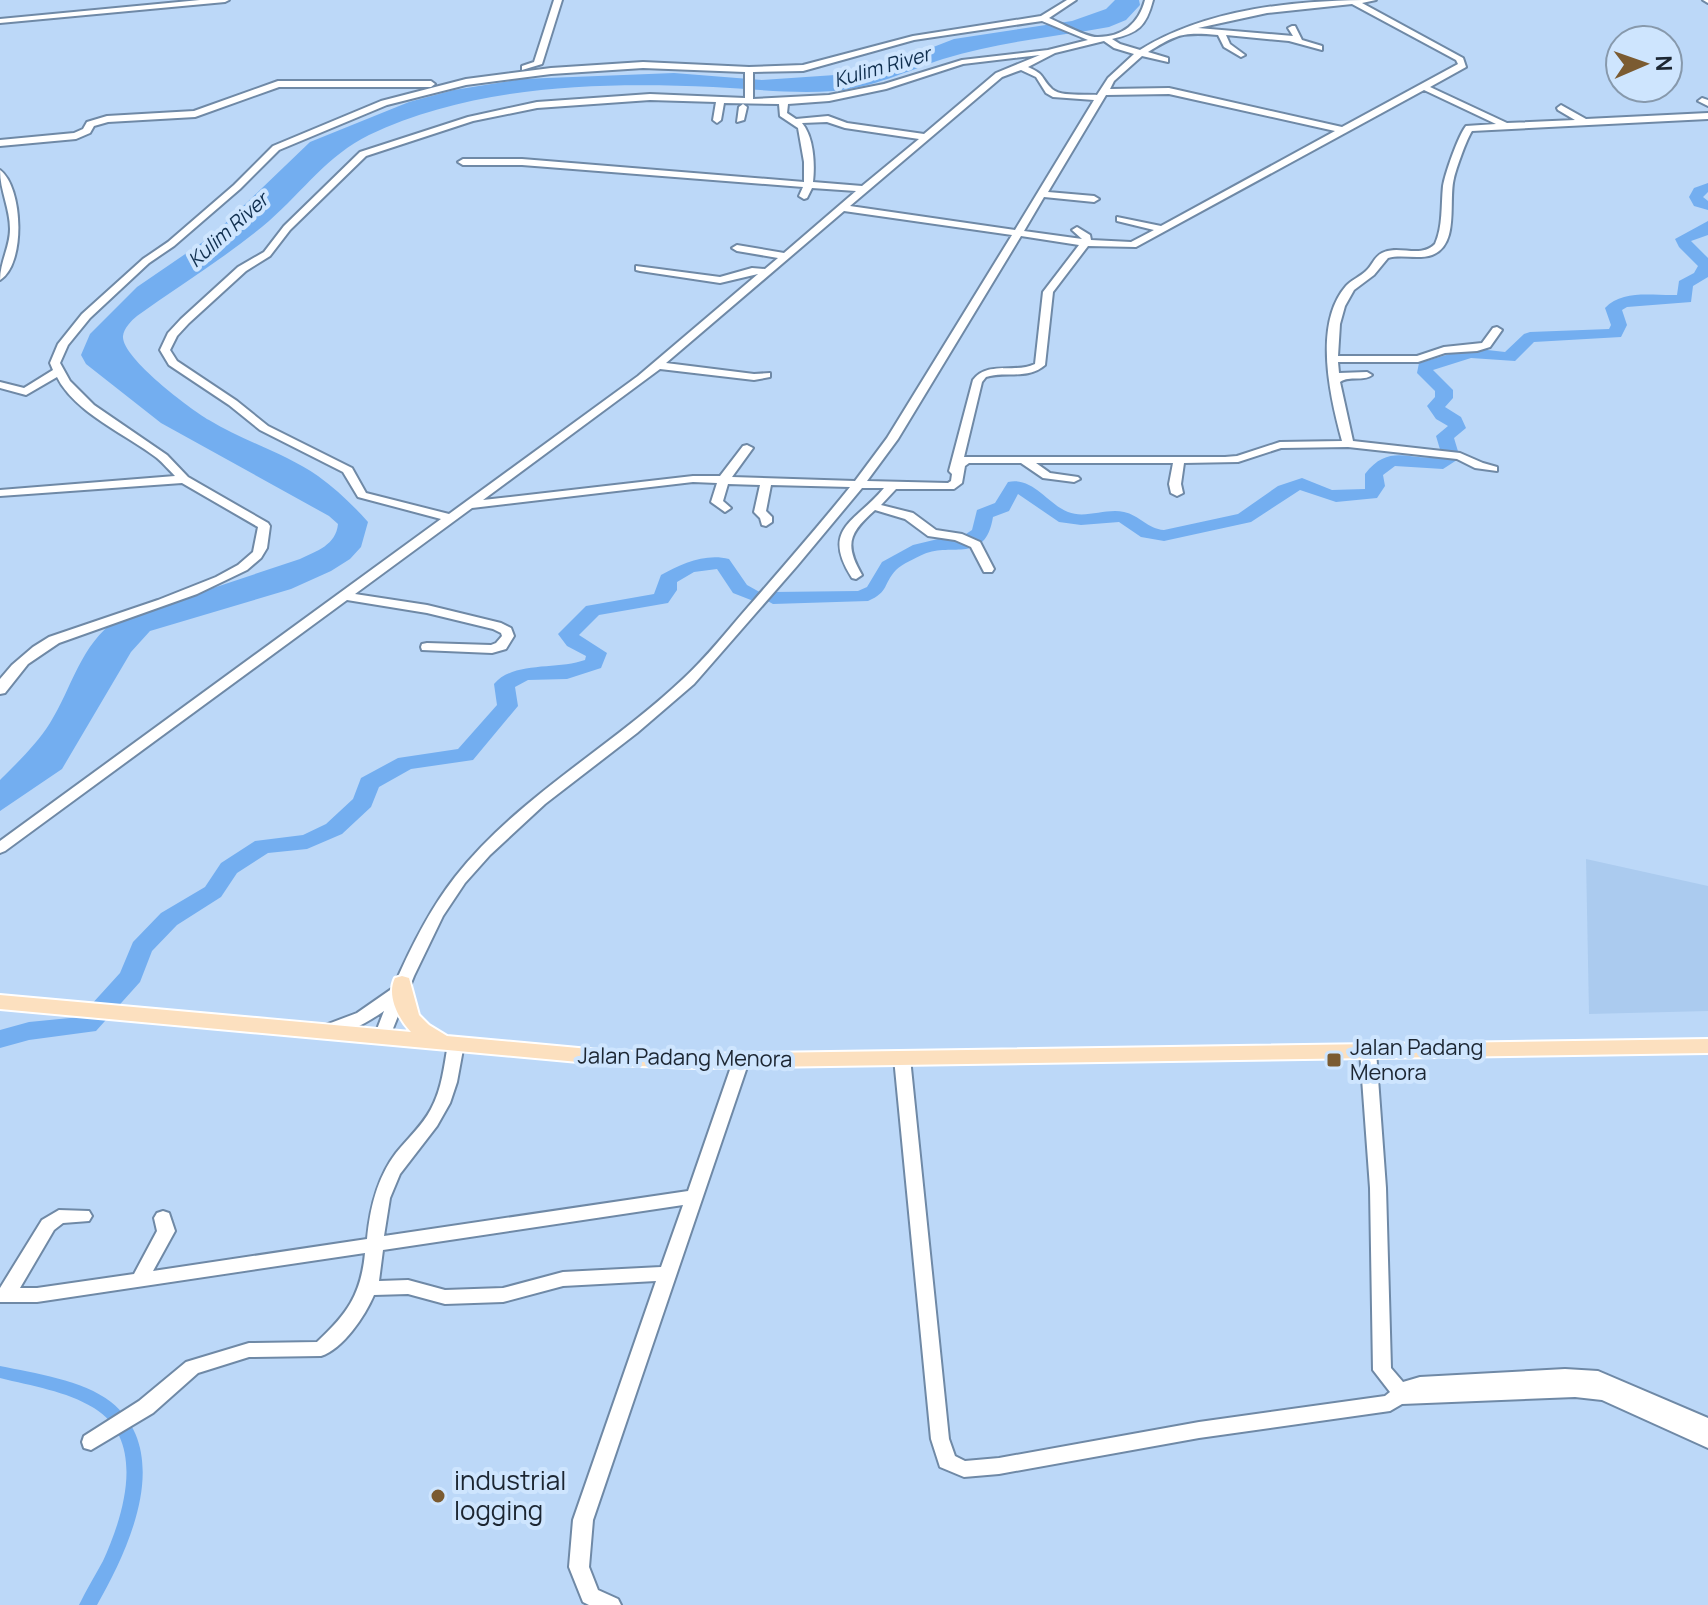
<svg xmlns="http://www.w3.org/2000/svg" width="1708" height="1605" viewBox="0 0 1708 1605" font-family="Manrope,sans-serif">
<rect width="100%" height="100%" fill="#bcd8f8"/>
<path fill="#abcbef" d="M1586 859 1708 886V1011L1589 1014Z"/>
<path fill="#73aef0" d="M1115 0H1139L1140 5 1126 20 1109 27C1054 37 997 42 943 59 906 71 873 88 833 91 793 94 753 89 713 87 600 82 473 85 369 135 328 155 303 191 269 221 228 256 180 285 137 316 131 321 124 328 123 336 121 357 190 409 209 420 243 441 285 453 318 476 336 489 354 506 368 522L361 547 350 559 331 571 291 589 150 631 131 652 62 769 0 811V780C18 762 36 745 50 723 72 688 81 643 117 620L300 559C317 551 336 545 338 524L329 516 161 423 86 364 81 355 90 334 137 287 213 235 310 142 409 102 454 90 522 79 674 73 762 80 835 75 887 65 954 39 1072 21 1106 9Z"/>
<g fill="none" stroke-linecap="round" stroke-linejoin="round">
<path fill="#73aef0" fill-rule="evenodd" d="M0 1366C34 1373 83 1380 111 1402 174 1453 129 1549 97 1605H79C86 1590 95 1576 103 1561 124 1515 147 1441 94 1408 66 1391 32 1386 0 1378Z"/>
<g fill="#73aef0" fill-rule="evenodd">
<path d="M1708 183V192L1703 197 1708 201V210L1694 206 1689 197 1694 188Z"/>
<path d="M1708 221V235L1691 241 1708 258V277L1693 286 1691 302 1627 307 1622 310 1627 325 1621 337 1534 342 1515 361 1471 358 1433 370 1453 390V398L1445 407 1461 417 1466 428 1454 438 1460 458 1443 469 1395 466 1383 475 1385 486 1377 498 1336 502 1300 490 1251 522 1164 541 1141 537 1119 522 1081 525 1059 522 1018 494 1009 511 993 517C985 565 952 542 924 554 916 558 902 564 896 570 883 584 889 592 868 601L773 604 764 599 756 602 733 593 717 569 694 572 677 582V590L668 603 599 615 579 635 607 653 601 668 567 679 528 680 515 687 518 706 473 760 411 769 379 787 371 807 342 834 307 849 268 853 237 873 221 897 177 925 152 951 140 982 96 1031 29 1040 0 1048V1030L29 1022 80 1017 120 973 133 942 161 913 205 887 221 863 255 841 303 835 326 824 353 799 361 778 398 758 458 749 497 705 494 684C513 661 557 670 585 660L586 656 567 646 558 634 586 606 654 594 661 575C681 564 705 553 729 559L747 585 765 595 773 592 858 591 867 587 882 562 913 545 938 539 957 540 972 530 977 510 995 503 1008 482C1032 476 1048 504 1068 512 1085 519 1106 508 1124 512 1139 515 1148 529 1164 530L1238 514 1278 486 1302 478 1332 490 1365 489V474C1390 441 1412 463 1442 456L1436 436 1448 426 1436 419 1427 406 1435 397V391L1417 373 1419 363 1470 348 1505 352 1524 334 1530 332 1609 329 1611 325 1605 308C1623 289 1653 296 1677 295L1679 281 1694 273 1698 266 1679 247 1675 239Z"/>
</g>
<g stroke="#6f89a6" stroke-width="4">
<g id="minor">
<path d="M200 0H229L225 2 0 23V19Z"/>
<path d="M554 0H562L542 64 522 70V66L534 62Z"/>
<path d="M1067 0H1076L1049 18C1061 23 1087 38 1098 37 1123 37 1139 23 1145 0H1153C1146 27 1138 33 1112 39L1120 44 1140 50C1208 8 1297 0 1376 0L1362 3 1463 58 1466 67 1430 87 1507 123 1575 120 1558 110 1557 108 1561 105 1586 119 1708 113V119L1472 131C1467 138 1456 169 1454 178 1448 200 1460 245 1432 255 1418 260 1402 254 1388 258L1374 275 1354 290 1345 306 1340 324 1338 356H1417L1444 347 1482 343 1493 328 1497 327 1502 330 1490 347 1477 351 1445 353 1418 362H1338L1339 373 1367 372 1372 375C1363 382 1350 375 1340 382L1353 441 1460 453 1483 463 1497 467V471L1475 468 1457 459 1348 447 1281 448 1238 462 1184 463 1181 484 1183 493 1177 496 1171 493 1169 484 1173 463H1036L1050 473 1078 477 1080 479 1074 482 1043 478 1021 463H969L965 466 962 483 954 489H896L881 505 913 513 936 530 962 534 980 542 994 569 992 572H984L971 547 955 540 928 536 905 519 875 510C849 533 844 544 862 575L856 579 852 578C820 528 856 522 884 488H862L797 566 694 684 637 733 545 804 490 855 465 883 443 916 414 976 388 1041H376L374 1037 384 1011C368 1022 340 1039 320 1035L318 1031 320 1027 357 1013 393 988C410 949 429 910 455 877 518 797 610 748 683 679 707 657 727 631 748 607 782 568 817 528 850 487L771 485 766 511 772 517V522L766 526 762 525 760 518 754 512 760 485 728 484 723 501 731 508 725 512 711 502 717 483 693 482 472 508 355 594 427 605 501 623 511 628 514 636 506 649 492 653 422 650 421 647 422 644 427 643 491 645 496 643 502 636 501 633 493 629 427 613 347 600 5 851 0 853V841L441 519 358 497 343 472 260 430 229 405 169 365 160 350 168 333 181 319 238 267 264 252 284 226 360 152 468 117 537 102 650 94 745 98V72L643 68 551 74 466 85 387 105 279 150 240 189 174 246 149 263 90 318 68 345 60 363 70 381 94 405 167 455 188 477 268 523 270 526 267 548 261 558 247 570 197 594 59 643 28 664 5 693 0 694V679L12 665 33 647 49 637 158 600 216 577 238 565 253 552 258 527 182 483 0 496V490L175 476C169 470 163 463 157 458 127 435 74 412 57 377L26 395 0 388V382L24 388 53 370 50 363 58 344 82 314 143 259 168 242 234 185 273 146 381 101 466 79 551 68 643 62 749 67 803 65 913 36 1041 16ZM1352 4 1456 60 1458 64 1342 127 1169 88 1110 89 1114 81 1142 56 1168 62V58L1148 52C1178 34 1182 32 1218 35L1224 47 1241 57 1245 55 1230 44 1226 35 1289 41 1322 50V46L1302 40 1295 26H1292L1288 28 1293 36 1198 28 1267 13ZM1042 21 1088 40 1048 50 962 60 884 84 829 95 753 99V72L803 71 914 40ZM1104 41 1114 48 1134 54 1108 78 1097 95C1086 94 1061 97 1052 89 1040 77 1046 75 1028 67L1055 53ZM1040 55 996 73 924 134 847 123 828 116 796 119 787 113 788 104 829 101 886 89 963 64ZM1021 70 1036 77 1046 93 1053 97 1094 100 1015 230 850 206 1002 77ZM1424 90 1496 124 1466 126C1458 136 1445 174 1443 186 1441 206 1443 226 1435 244 1420 259 1399 244 1382 253 1374 257 1372 266 1366 271 1360 277 1351 280 1346 286 1313 324 1330 397 1342 441L1280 442 1237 456 1225 457H964L982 382 986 377C1006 371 1028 380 1045 365L1053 292 1088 246 1136 247ZM1169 94 1335 131 1161 226 1117 217V221L1154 230 1131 242 1091 240 1090 235 1077 227 1072 230 1082 239 1024 231 1044 197 1094 202 1099 199 1094 196 1048 192 1106 95ZM650 100 716 102 713 120 717 123 721 120 724 103 779 104 780 116 798 128 804 162V182L522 159H463L458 162 463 165H522L803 187 799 196 804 199 807 198 812 188 856 191 784 253 737 245 732 248 737 251 778 258 765 269 752 268 720 277 636 266V270L640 271 720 283 758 274 638 376 449 514 366 493 352 468 268 426 237 401 177 361 170 350 177 336 189 323 246 271 270 256 290 230 366 156 473 121 537 108ZM827 122 845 128 919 139 862 186 813 182C815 165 814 137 802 123ZM844 211 1012 235 887 438 855 481 732 477 753 448 747 445 743 446 720 476H693L483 500 660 369 754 380 770 377V373L754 374 666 363ZM1021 236 1079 245 1043 292 1035 364C1016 374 988 360 973 380L949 471 952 474 951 481 948 483 867 481 898 439Z"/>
<path d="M1703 0H1708V3Z"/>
<path d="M278 81H431L435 84 431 87H279L195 117 108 122 94 126 90 133 76 139 0 146V140L74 133 83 129 87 122 107 116 194 111Z"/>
<path d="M1702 98 1708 100V106L1698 101Z"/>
<path d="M743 104 747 107 744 120 737 122 739 107Z"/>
<path d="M0 170C23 187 26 264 0 280 0 262 10 247 10 229 10 208 0 191 0 170Z"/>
<path d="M456 1038 462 1040 464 1044 457 1082 450 1103 437 1126 400 1174 390 1198 384 1236 688 1191 733 1061 735 1057H747L749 1061 593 1520 589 1567 598 1590 618 1599 621 1605H589L583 1602 569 1567 573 1520 656 1281 563 1286 503 1302 445 1304 408 1294 374 1295C365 1316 343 1349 321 1356L249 1357 198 1373 153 1413 91 1450 84 1448 82 1442 84 1436 139 1401 186 1362 249 1343 317 1342C347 1314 361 1295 365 1253L37 1302H0V1288L42 1220 59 1210 89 1211 92 1216 89 1221 63 1223 54 1230 20 1288H37L134 1274 157 1231 154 1218 157 1213 163 1211 169 1213 175 1231 153 1271 367 1239C370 1208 377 1178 396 1153 408 1138 422 1126 431 1109 442 1089 444 1066 448 1044L450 1040ZM683 1205 661 1267 563 1272 503 1288 445 1290 408 1280 379 1281 383 1250Z"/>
<path d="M1368 1045 1374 1047 1376 1051 1386 1188 1391 1368 1403 1382 1420 1377 1565 1369 1598 1371 1708 1418V1448L1602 1400 1575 1397 1402 1404 1390 1411 1199 1438 999 1474 964 1477 940 1467 931 1439 894 1058 896 1054H908L910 1058 949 1439 955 1456 965 1461 999 1458 1199 1422 1385 1396 1390 1392 1373 1370 1370 1188 1360 1051 1362 1047Z"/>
</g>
</g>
<g stroke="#fff" stroke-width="4">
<path id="major" d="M402 976 409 978 419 1015 429 1025 447 1036 611 1051 697 1054 1708 1039V1053L697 1068 611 1065 0 1009V995L411 1032C399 1019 386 996 395 978Z"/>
</g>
<use href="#minor" fill="#fff" fill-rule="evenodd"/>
<use href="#major" fill="#fce0bf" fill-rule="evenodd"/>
</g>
<g fill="#7b5b31" stroke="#cee5fe" stroke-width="3">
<rect x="1326" y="1052" width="16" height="16" rx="4"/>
<circle cx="438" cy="1496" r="8"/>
</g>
<g text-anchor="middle" stroke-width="8" stroke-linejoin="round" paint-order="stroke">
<g font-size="20" font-style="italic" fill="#102f4f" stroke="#cee5fe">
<text transform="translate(882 67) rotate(-16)" y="7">Kulim River</text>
<text transform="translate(228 230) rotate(-42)" y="7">Kulim River</text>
</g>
<g font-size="22" fill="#1c2632" stroke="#cee5fe" text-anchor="start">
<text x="1350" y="1055">Jalan Padang<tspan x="1350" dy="25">Menora</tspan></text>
</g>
<g font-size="22" fill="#1c2632" stroke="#cee5fe">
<text transform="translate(685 1057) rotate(1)" y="8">Jalan Padang Menora</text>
</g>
<g font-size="26" fill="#1c2632" stroke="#cee5fe" text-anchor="start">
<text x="454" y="1490">industrial<tspan x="454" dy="30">logging</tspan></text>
</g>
</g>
<g transform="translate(1644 64) rotate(88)"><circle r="38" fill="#cee5fe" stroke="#8799ac" stroke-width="2"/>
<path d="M0-6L14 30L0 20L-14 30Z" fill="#7b5b31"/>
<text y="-12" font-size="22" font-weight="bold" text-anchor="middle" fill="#1c2632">N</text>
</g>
</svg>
